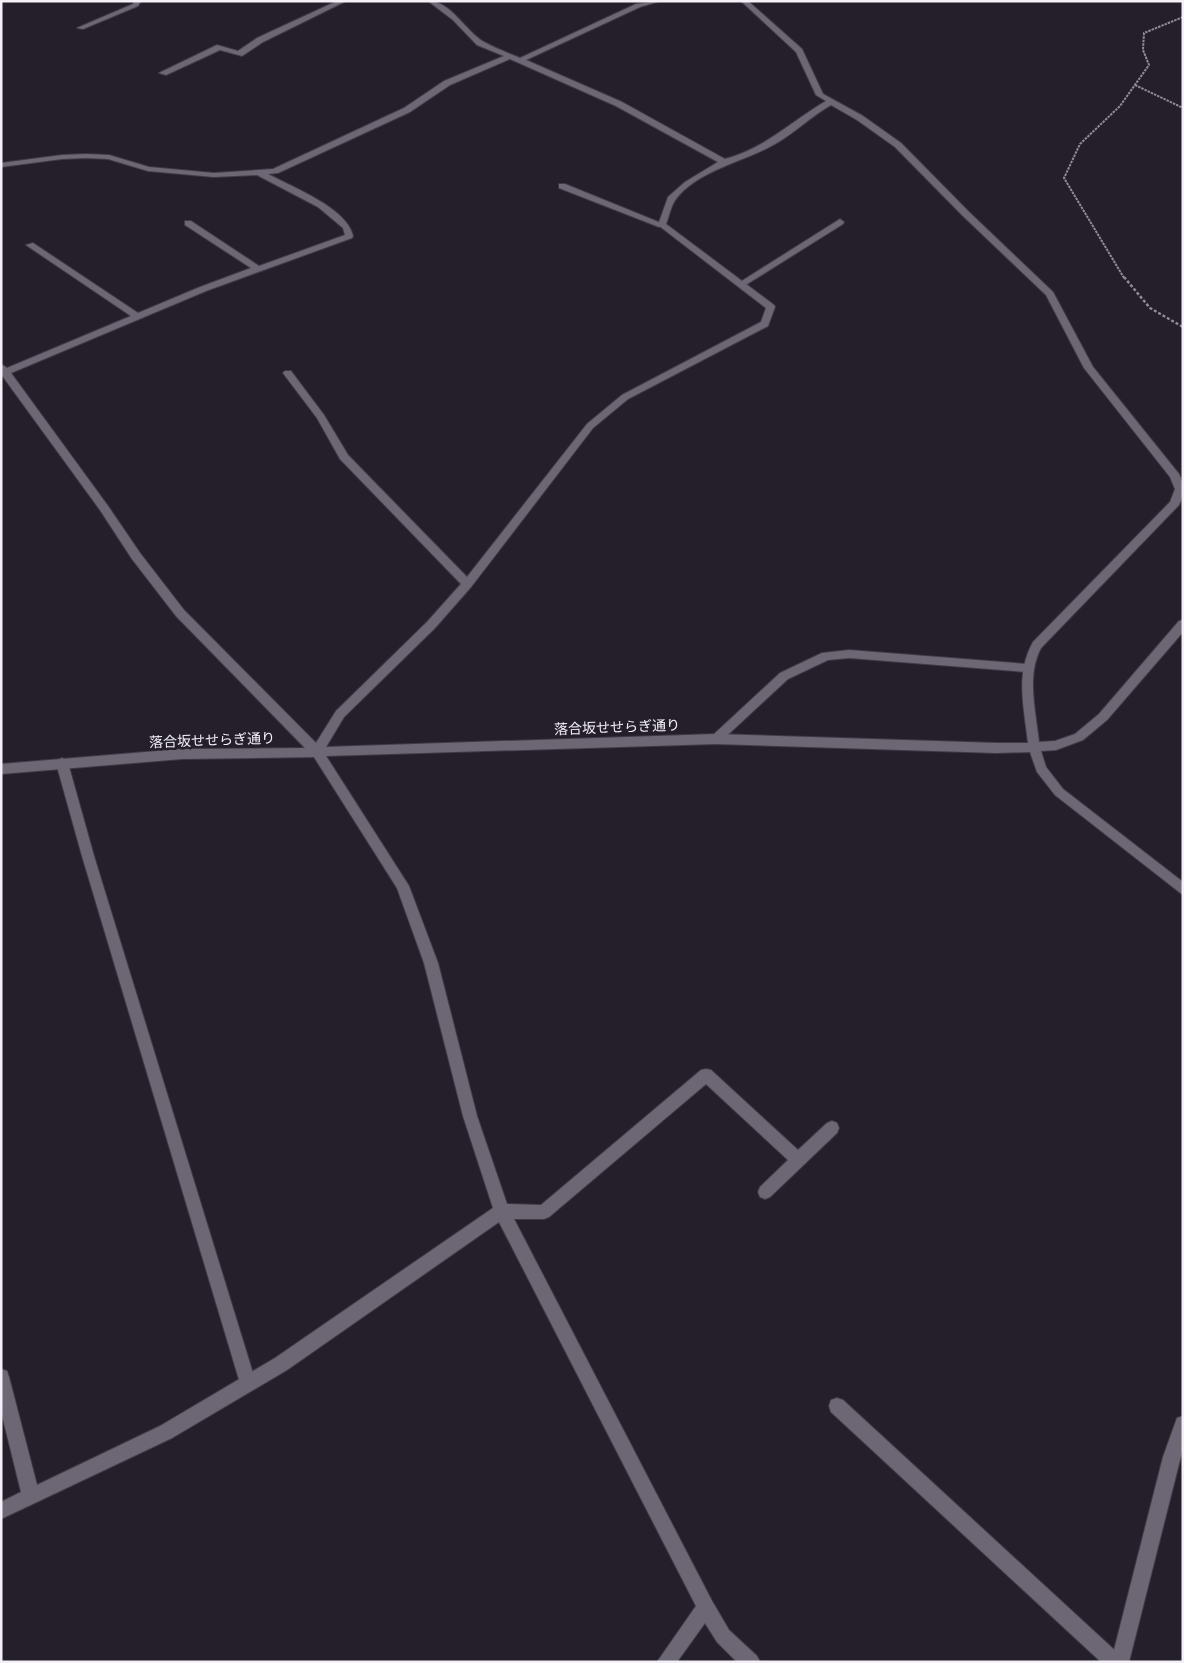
<svg xmlns="http://www.w3.org/2000/svg" width="1184" height="1663" viewBox="0 0 1184 1663" font-family="Manrope,'Noto Sans JP',sans-serif">
<rect width="100%" height="100%" fill="#241f2b"/>
<g fill="none" stroke-linecap="round" stroke-linejoin="round">
<g stroke="#403c45" stroke-width="2">
<g id="lane">
<path d="M559 184H565L666 225 659 227 559 188Z"/>
<path d="M840 219 844 222 843 224 744 286 737 284Z"/>
<path d="M849 650 1027 664 1033 668 1027 672 849 658 828 660 788 679 720 742H712L710 739 712 736 780 673 822 653Z"/>
<path d="M62 758 66 760 68 763 94 856 256 1383 254 1389 248 1391 242 1389 240 1383 82 856 56 763 58 760Z"/>
<path d="M837 1398 843 1400 1121 1656 1124 1662H1101L831 1412 829 1406 831 1400Z"/>
</g>
</g>
<g stroke="#403c45" stroke-width="2">
<g id="street">
<path d="M134 1H141L138 6 83 29 77 28 133 4Z"/>
<path d="M337 1H346L263 42 242 56 220 50 166 75 159 73 217 45 238 51 257 38Z"/>
<path d="M428 1C451 1 465 31 484 42 495 48 508 53 520 58L636 4 660 1 640 7 526 60 622 102 725 159C766 148 790 122 826 101L816 95 796 52 741 1H748L802 49 823 94 863 116 901 143 969 212 1053 292 1093 367 1179 474C1184 484 1184 495 1179 505L1041 648C1026 676 1036 712 1039 742L1055 741 1075 734 1099 714 1179 621 1183 620V632L1107 720 1083 740 1056 750 1041 751 1046 767 1063 789 1183 882V895L1055 795 1037 772 1030 752 997 753 716 744 326 756 409 886 438 963 477 1116 507 1204 541 1205 701 1070 706 1069 711 1070 798 1150 827 1123 832 1121 837 1123 839 1128 837 1133 770 1197 765 1199 760 1197 758 1192 760 1187 788 1160 706 1084 549 1217 544 1219H514L712 1601 729 1630 757 1656 760 1662H737L717 1642 705 1623 677 1662H657L696 1606 499 1222 287 1370 172 1438 1 1519V1502L21 1492 1 1411V1369L7 1371 9 1377 37 1485 160 1426 275 1358 493 1208 463 1116 424 963 397 888 314 757 182 759 1 774V764L182 749 305 748 176 616 132 559 100 510 1 374V364L7 368 131 316 26 245 33 243 138 313 200 287 251 268 185 225V221H191L259 266 345 235 343 228 318 207 257 175 214 177 148 171 108 159 86 158 62 159 1 167V163L62 155 86 154 109 155 149 167 214 173 273 169 404 108 444 81 504 56 477 45 453 20ZM510 59 616 106 718 162 685 182 668 197 658 225 766 308 761 322 622 395 587 424 467 577 348 455 324 415 291 371H285L283 373 317 418 340 459 461 584 427 622 336 711 316 743 184 610 140 553 108 506 11 373 206 291 352 238 353 236C347 208 292 187 268 174L278 173 410 112 450 85ZM831 105 857 120 895 147 963 216 1046 295 1084 368 1170 477 1175 489 1170 502 1033 642C1015 674 1024 707 1028 743H997L716 734 326 747 344 717 435 628 471 587 593 428 628 399 768 326 775 307 774 305 666 224C669 217 671 205 676 199 698 170 744 162 775 144 795 133 811 116 831 105Z"/>
<path d="M1183 1416V1448L1129 1662H1111L1163 1457 1177 1418Z"/>
</g>
</g>
<g stroke="#908c96" stroke-width="2" stroke-dasharray="2.5 1" stroke-linecap="butt">
<path d="M1135 85 1183 108"/>
<path d="M1124 278 1064 178 1080 144 1120 106 1149 65 1143 50 1144 33 1183 17"/>
</g>
<path stroke="#908c96" stroke-width="2.5" stroke-dasharray="3 2" stroke-linecap="butt" d="M1124 277 1150 308 1183 327"/>
<use href="#lane" fill="#6d6775" fill-rule="evenodd"/>
<use href="#street" fill="#6d6775" fill-rule="evenodd"/>
</g>
<g text-anchor="middle" stroke-width="5" stroke-linejoin="round" paint-order="stroke">
<g font-size="14" fill="#f3f0f8" stroke="#241f2b">
<text transform="translate(617 727) rotate(-2)" y="5">落合坂せせらぎ通り</text>
<text transform="translate(212 740) rotate(-2)" y="5">落合坂せせらぎ通り</text>
</g>
</g>
<rect width="1184" height="1663" fill="none" stroke="#f3f0f8" stroke-width="5"/>
</svg>
